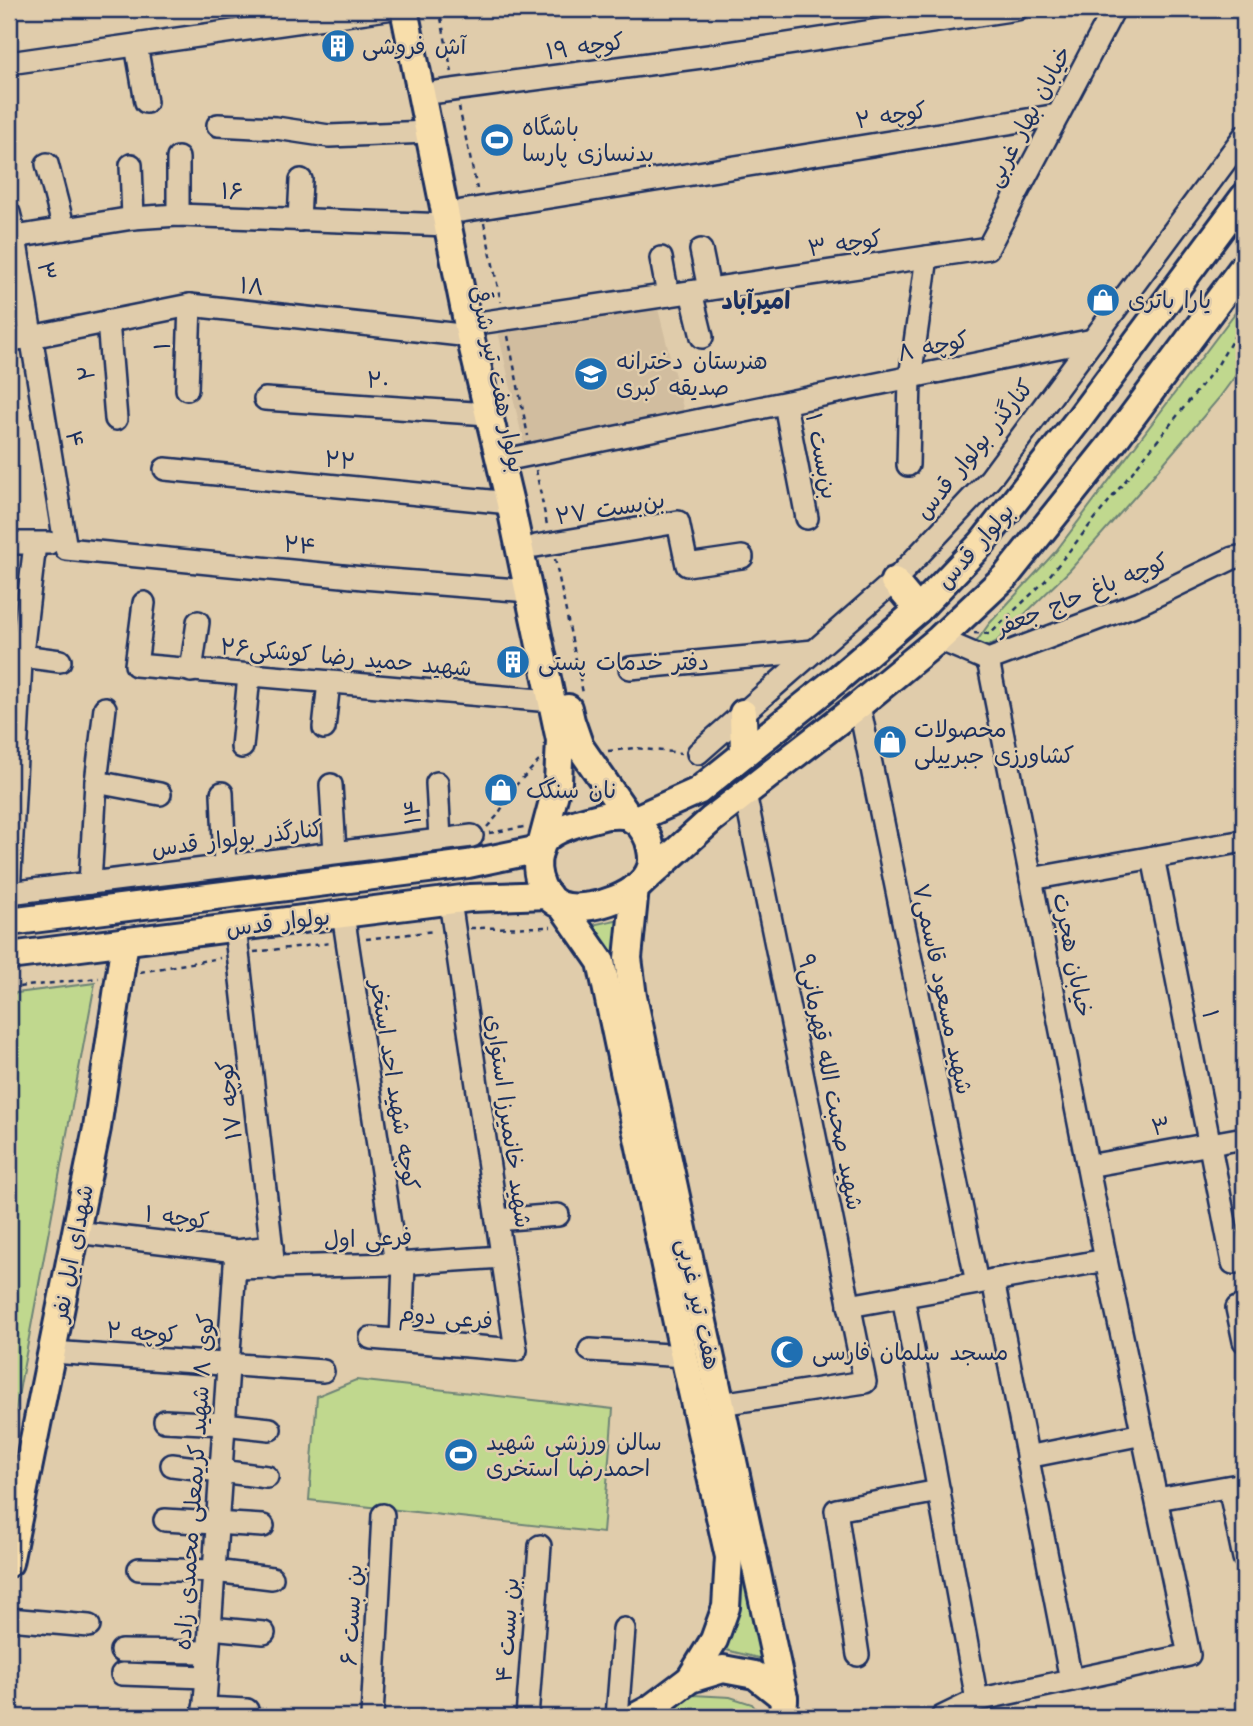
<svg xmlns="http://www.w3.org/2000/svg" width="1253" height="1726" viewBox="0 0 1253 1726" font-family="'Architects Daughter','Playpen Sans Arabic',sans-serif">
<rect width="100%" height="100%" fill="#e0ccab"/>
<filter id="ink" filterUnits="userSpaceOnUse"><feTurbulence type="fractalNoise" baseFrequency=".0143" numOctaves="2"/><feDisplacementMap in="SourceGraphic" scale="14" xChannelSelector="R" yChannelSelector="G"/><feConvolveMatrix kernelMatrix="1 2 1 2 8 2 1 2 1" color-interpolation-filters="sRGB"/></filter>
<g filter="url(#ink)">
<path fill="#d1bd9f" d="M657 305 685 416 525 449 498 332Z"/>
<g fill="#c0d88e" stroke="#6e8476" stroke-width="2">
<path d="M1244 301V364L1219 398 1146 484 1070 570 997 641 979 651 977 641 989 624 1056 551Z"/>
<path d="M625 918 617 933V947L763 1663 758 1658 722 1649 738 1587 587 926Z"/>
<path d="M95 983 9 1445V994Z"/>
<path d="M356 1380 613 1409 603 1533 309 1500 317 1396Z"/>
<path d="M693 1695 730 1697 752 1704 762 1717H664Z"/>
</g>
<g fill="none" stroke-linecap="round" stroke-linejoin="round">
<g stroke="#1b2f5e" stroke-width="26">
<g id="minor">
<path d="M136 45 146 102"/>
<path d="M9 63 387 9"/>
<path d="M437 92 709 56 1017 9"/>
<path d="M218 125 276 128 329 136 428 132"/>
<path d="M47 164 64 229"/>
<path d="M131 165 133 218"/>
<path d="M462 211 1058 115"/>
<path d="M9 213 15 237 66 549 363 578 529 591"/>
<path d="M178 215V158"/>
<path d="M299 220 301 180"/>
<path d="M15 237 133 218 178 215 448 225"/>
<path d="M701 250 709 289"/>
<path d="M661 258 668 295"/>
<path d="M691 292 702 337"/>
<path d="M108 321 116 419"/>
<path d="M485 322 988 248 1114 9"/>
<path d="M9 340 31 337 190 305 470 336"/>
<path d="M187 389 190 305"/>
<path d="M265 399 488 414"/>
<path d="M785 404 807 518"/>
<path d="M514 458 1093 340"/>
<path d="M908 465 910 378 927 257"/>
<path d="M165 469 510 503"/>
<path d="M9 543H49"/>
<path d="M536 546 678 522 687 565 742 557"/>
<path d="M144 603 136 665 539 700 551 699"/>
<path d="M939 639 988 660 1140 603 1233 558 1244 556"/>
<path d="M22 656 60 661"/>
<path d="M630 668 814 651"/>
<path d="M191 671 198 622"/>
<path d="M859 705 977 1283"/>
<path d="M324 728 329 682"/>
<path d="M242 747 249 676"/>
<path d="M698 753 894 581 990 479 1244 136"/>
<path d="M96 782 160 794"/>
<path d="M437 783 440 839"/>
<path d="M331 785 335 852"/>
<path d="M222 793 225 866"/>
<path d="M1153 857 1233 1263"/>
<path d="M1031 879 1244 841"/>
<path d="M90 883 96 782 105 708"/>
<path d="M9 893 472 836"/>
<path d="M9 893 21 662 35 544"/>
<path d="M343 914 396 1264"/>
<path d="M235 927 274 1268"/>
<path d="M1088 1166 1244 1138"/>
<path d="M497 1220 558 1215"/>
<path d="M76 1232 236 1251 272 1247"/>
<path d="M235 1268 396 1264 502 1257"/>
<path d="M993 1280 1071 1680"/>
<path d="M903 1296 977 1700"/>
<path d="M849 1306 1106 1260"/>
<path d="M1237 1308 1244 1341"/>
<path d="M371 1338 516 1350 450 901"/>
<path d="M401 1340 404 1264"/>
<path d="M590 1350 684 1356"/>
<path d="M52 1352 323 1371"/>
<path d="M720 1404 865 1382 745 793"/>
<path d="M165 1421 224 1424 270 1429"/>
<path d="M1027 1457 1143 1434"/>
<path d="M172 1465 267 1477"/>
<path d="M1229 1487 1244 1558"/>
<path d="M1157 1499 1244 1484"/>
<path d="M165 1520 263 1526"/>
<path d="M139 1569 214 1571 272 1578"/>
<path d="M9 1619 89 1626"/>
<path d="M210 1628 264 1633"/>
<path d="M121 1651 208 1652"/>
<path d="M858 1655 836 1510 939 1491"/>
<path d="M122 1674 206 1677"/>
<path d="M204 1708 247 1710"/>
<path d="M204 1717 236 1251"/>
<path d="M372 1717 383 1515"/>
<path d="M527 1717 540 1546"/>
<path d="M617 1717 624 1629"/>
<path d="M942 1717 977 1700 1189 1655 1106 1260 988 660"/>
</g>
</g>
<g stroke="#1b2f5e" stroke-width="32">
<g id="major">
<path d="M404 9 470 336 510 503 560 740 558 782 542 842"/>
<path d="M894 581 918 610"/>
<path d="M568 708 571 721 580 747 628 816"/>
<path d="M743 713 744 754"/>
<path d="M607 815C613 815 623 814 629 816 637 820 646 832 649 841 651 848 653 860 651 867 642 896 594 910 568 907 543 904 533 873 539 852 540 850 542 843 543 842 555 826 589 820 607 815Z"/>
<path d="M633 820 698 791 840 677 918 610 982 543 1079 419 1244 197"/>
<path d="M641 883 712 819 859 705 939 639 1006 576 1113 442 1244 266"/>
<path d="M635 888 628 958 633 997 784 1698 783 1717"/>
<path d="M562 906 601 962 684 1356 729 1557 726 1607 714 1640 690 1679"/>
<path d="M9 922 468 864 540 849"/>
<path d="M9 956 470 898 548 895"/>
<path d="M9 1563 97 1128 125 941"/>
<path d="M635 1717 650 1709 690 1679 723 1669 755 1675 784 1698"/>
</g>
</g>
<g stroke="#1b2f5e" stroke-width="2.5" stroke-dasharray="5 5" stroke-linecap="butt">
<path d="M441 18 452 73"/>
<path d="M459 107 477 189"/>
<path d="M484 223 501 302"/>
<path d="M508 336 528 436"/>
<path d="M536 470 547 525"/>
<path d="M555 559 583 693"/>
<path d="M974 633 990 634 1046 580 1217 366 1234 337 1244 326"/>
<path d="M608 751 635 748 681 753"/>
<path d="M487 827 497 816 516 785 539 761"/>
<path d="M489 833 524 827"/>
<path d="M470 928 551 927"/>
<path d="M366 939 435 931"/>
<path d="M254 952 331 943"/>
<path d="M140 972 220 958"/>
<path d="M9 988 99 978"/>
</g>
<use href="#minor" stroke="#e0ccab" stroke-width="21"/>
<use href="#major" stroke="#f8deab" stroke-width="26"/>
</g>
</g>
<defs>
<g id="building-disc" transform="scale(1.75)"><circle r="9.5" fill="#1f6fb2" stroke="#e0ccab"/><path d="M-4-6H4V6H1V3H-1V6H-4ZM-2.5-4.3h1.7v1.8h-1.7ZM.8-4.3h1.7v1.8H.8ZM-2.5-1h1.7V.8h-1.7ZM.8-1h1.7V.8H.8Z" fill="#fff"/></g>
<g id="stadium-disc" transform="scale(1.75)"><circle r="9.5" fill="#1f6fb2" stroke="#e0ccab"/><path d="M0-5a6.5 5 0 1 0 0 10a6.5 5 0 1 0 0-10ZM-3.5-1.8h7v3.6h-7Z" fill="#fff"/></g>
<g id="shop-disc" transform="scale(1.75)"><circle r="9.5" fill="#1f6fb2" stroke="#e0ccab"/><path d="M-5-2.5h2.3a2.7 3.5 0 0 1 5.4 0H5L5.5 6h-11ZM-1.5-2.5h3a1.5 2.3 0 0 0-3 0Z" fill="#fff"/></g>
<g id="school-disc" transform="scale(1.75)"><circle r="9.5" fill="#1f6fb2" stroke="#e0ccab"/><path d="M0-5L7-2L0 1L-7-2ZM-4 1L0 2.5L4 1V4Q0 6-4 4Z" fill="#fff"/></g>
<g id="mosque-disc" transform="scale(1.75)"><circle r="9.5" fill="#1f6fb2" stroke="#e0ccab"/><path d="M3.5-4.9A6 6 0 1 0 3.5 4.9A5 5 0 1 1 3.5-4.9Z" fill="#fff"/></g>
</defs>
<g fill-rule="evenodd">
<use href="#building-disc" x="338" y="46"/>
<use href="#stadium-disc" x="497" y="140"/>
<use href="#shop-disc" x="1103" y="300"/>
<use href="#school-disc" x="591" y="374"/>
<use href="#building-disc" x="513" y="662"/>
<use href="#shop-disc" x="890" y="742"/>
<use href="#shop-disc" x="501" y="790"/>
<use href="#mosque-disc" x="787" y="1352"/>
<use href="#stadium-disc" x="461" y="1455"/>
</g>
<g text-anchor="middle" stroke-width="5" stroke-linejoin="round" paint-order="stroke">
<g font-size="23" fill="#1b2f5e" stroke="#e0ccab" text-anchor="start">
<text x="362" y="54">آش فروشی</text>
<text x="522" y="135">باشگاه<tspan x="522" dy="26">بدنسازی پارسا</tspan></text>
<text x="1128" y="308">یارا باتری</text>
<text x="616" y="369">هنرستان دخترانه<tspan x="616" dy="26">صدیقه کبری</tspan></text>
<text x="538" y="670">دفتر خدمات پستی</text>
<text x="914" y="737">محصولات<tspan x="914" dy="26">کشاورزی جبرییلی</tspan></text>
<text x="526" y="798">نان سنگک</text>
<text x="812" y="1360">مسجد سلمان فارسی</text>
<text x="486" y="1450">سالن ورزشی شهید<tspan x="486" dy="26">احمدرضا استخری</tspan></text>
</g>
<g font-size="23" fill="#1b2f5e" stroke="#e0ccab">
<text transform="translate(585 46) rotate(-8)" y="8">کوچه ۱۹</text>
<text transform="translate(891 115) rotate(-9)" y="8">کوچه ۲</text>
<text transform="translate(1028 116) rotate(-62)" y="8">خیابان بهار غربی</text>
<text transform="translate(232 191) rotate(3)" y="8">۱۶</text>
<text transform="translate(845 243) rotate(-8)" y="8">کوچه ۳</text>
<text transform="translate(47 271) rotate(81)" y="8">۳</text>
<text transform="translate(252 286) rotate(6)" y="8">۱۸</text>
<text transform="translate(162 346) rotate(-88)" y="8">۱</text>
<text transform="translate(933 346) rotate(-12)" y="8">کوچه ۸</text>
<text transform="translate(86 373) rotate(-95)" y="8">۲</text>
<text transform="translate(498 379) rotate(78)" y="8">بولوار هفت تیر شرقی</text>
<text transform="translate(378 380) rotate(4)" y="8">۲۰</text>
<text transform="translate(75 439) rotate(81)" y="8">۴</text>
<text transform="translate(974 449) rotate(-51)" y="8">کنارگذر بولوار قدس</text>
<text transform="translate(822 456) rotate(79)" y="8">بن‌بست ۱</text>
<text transform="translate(340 460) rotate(6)" y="8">۲۲</text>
<text transform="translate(610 508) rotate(-9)" y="8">بن‌بست ۲۷</text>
<text transform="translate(300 545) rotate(6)" y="8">۲۴</text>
<text transform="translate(975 546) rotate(-49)" y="8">بولوار قدس</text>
<text transform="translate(1082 594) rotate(-22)" y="8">کوچه باغ حاج جعفر</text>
<text transform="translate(346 657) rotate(5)" y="8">شهید حمید رضا کوشکی۲۶</text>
<text transform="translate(412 812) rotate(-93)" y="8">۱۴</text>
<text transform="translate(237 838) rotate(-7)" y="8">کنارگذر بولوار قدس</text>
<text transform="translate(278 922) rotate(-7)" y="8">بولوار قدس</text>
<text transform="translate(1073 955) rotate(79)" y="8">خیابان هجرت</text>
<text transform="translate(943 989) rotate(78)" y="8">شهید مسعود قاسمی۷</text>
<text transform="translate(1211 1014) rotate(79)" y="8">۱</text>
<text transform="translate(831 1082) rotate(79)" y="8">شهید صحبت الله قهرمانی۹</text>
<text transform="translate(395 1085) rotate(81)" y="8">کوچه شهید احد استخر</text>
<text transform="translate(229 1100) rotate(-97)" y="8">کوچه ۱۷</text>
<text transform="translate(509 1121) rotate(82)" y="8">شهید خانمیرزا استواری</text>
<text transform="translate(1161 1126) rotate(-10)" y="8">۳</text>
<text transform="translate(177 1217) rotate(7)" y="8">کوچه ۱</text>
<text transform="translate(368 1238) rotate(-2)" y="8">فرعی اول</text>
<text transform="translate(72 1253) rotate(-79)" y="8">شهدای ایل نفر</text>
<text transform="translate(699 1304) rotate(78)" y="8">هفت تیر غربی</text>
<text transform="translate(446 1317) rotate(5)" y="8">فرعی دوم</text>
<text transform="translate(142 1332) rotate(4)" y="8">کوچه ۲</text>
<text transform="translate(194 1482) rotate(-86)" y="8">کوی ۸ شهید کریمعلی محمدی زاده</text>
<text transform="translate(351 1615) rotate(-87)" y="8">بن بست ۶</text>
<text transform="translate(507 1630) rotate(-86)" y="8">بن بست ۴</text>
</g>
<g font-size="24" font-weight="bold" fill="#1b2f5e" stroke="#e0ccab">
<text x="756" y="309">امیرآباد</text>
</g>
</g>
<rect width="1253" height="1726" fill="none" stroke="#e0ccab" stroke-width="35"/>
<rect x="18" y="18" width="1218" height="1691" fill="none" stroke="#1b2f5e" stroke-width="2.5" filter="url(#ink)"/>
</svg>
